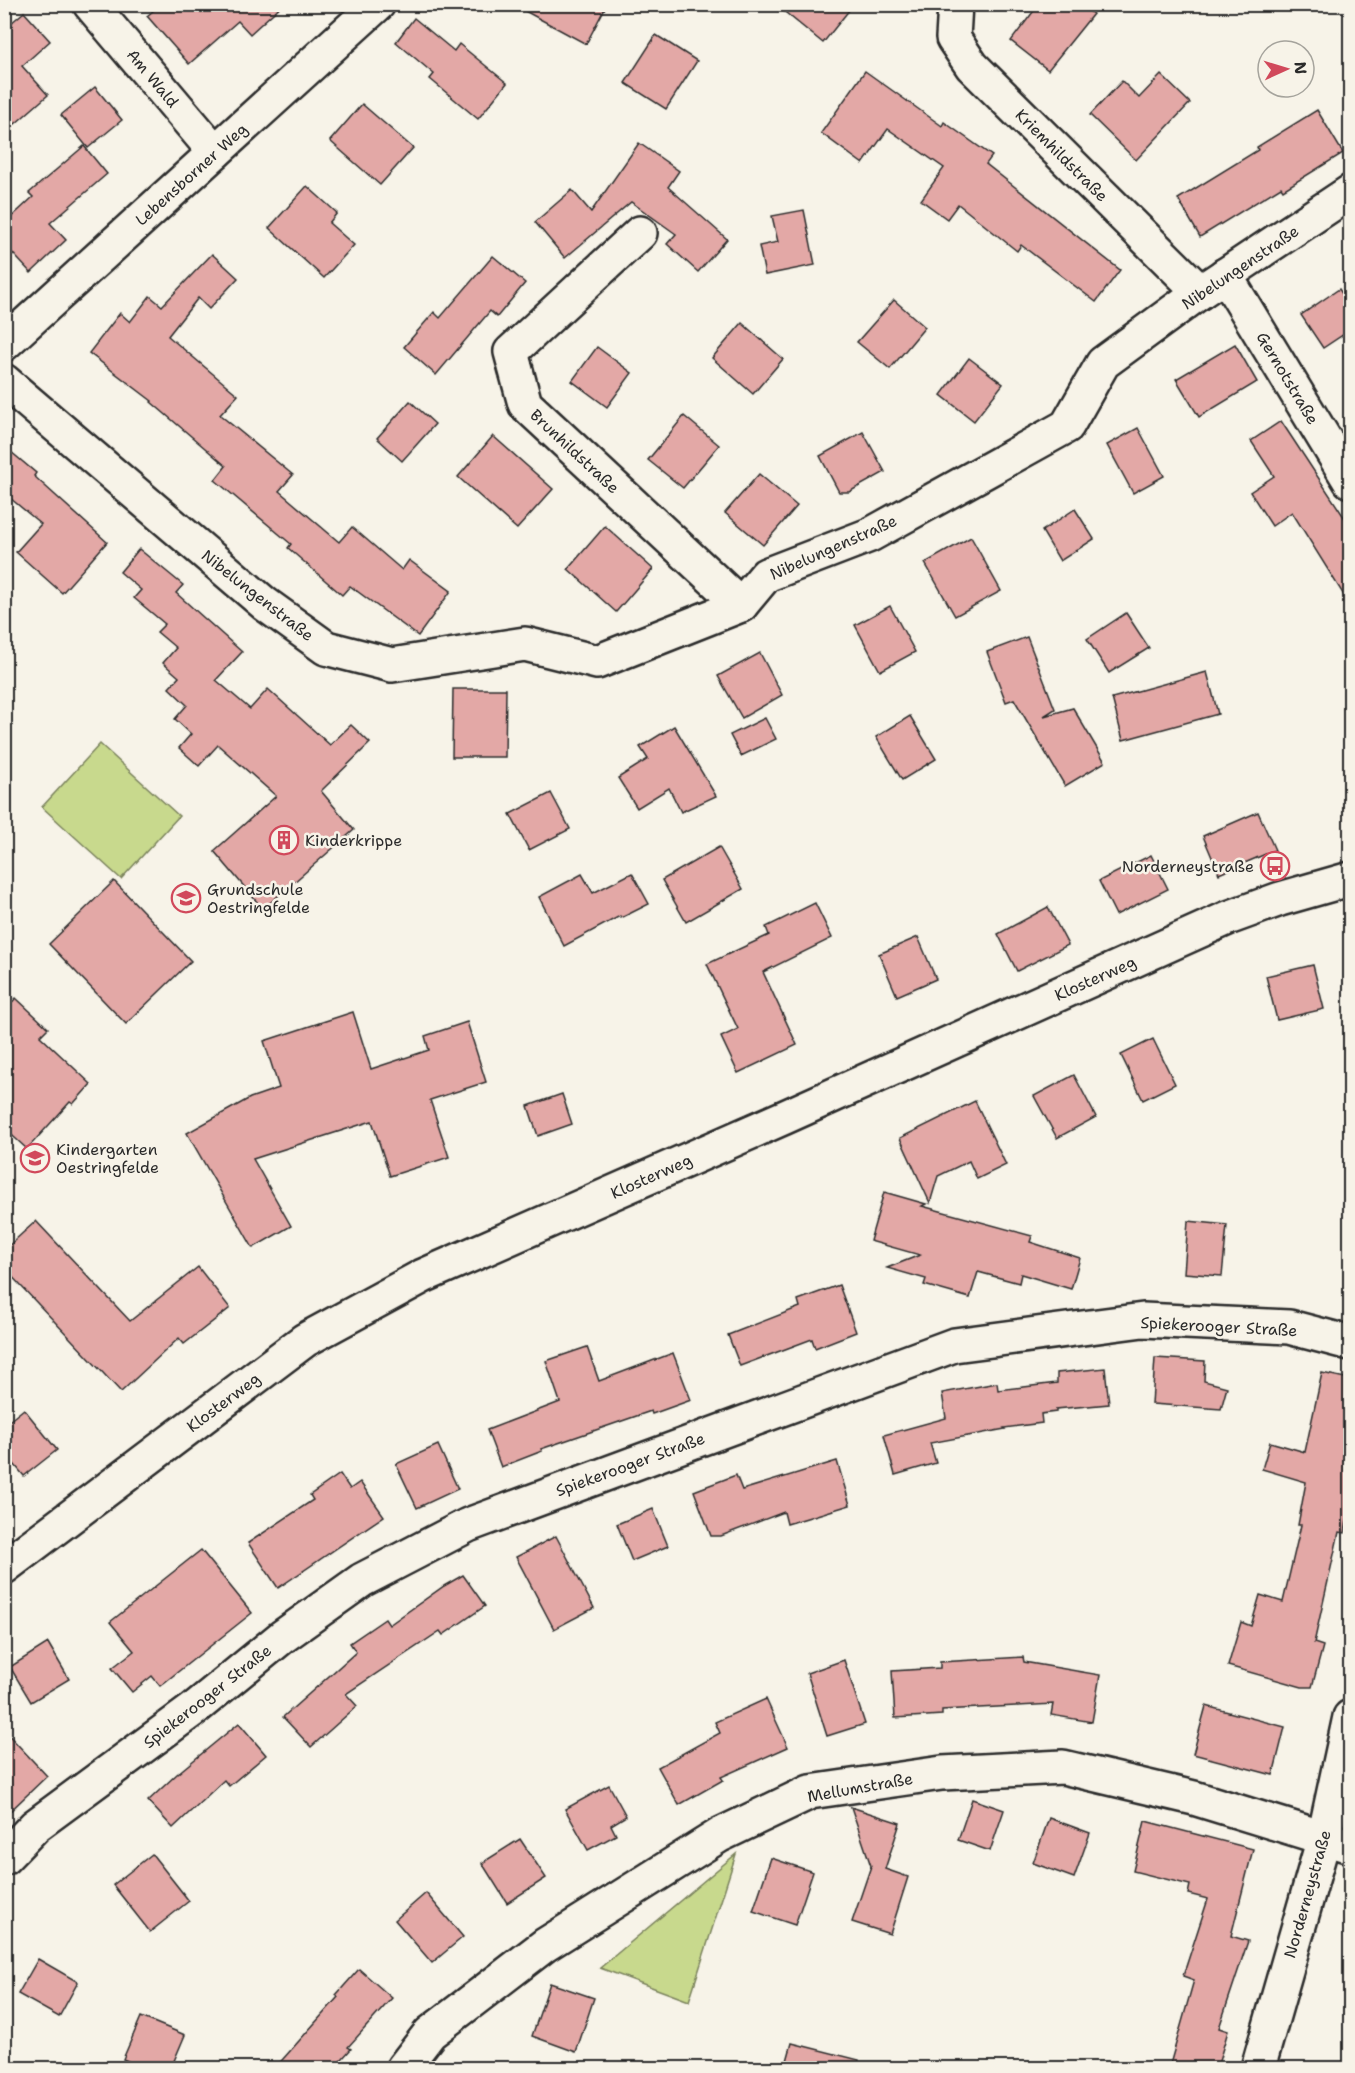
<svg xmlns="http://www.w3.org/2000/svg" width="1355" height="2073" viewBox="0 0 1355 2073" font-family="'Shantell Sans',sans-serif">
<rect width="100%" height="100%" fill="#f7f3e8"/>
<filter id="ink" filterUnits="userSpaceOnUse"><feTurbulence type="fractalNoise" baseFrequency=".0167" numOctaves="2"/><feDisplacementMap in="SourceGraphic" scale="12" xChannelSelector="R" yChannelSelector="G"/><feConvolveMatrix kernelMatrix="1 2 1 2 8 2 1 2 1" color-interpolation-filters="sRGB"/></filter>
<g filter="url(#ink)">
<g fill="#c8d98d" stroke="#7a825c" stroke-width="1.5">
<path d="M100 744 179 816 121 879 42 807Z"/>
<path d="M736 1854 689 2001 600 1968Z"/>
</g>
<g fill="#e3a8a6" stroke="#2b2b2b" stroke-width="1.5">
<path d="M161 4H283L250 34 238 21 189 64 147 16Z"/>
<path d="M512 4H607L586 44Z"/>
<path d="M775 4H854L823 43Z"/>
<path d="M1039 4H1081L1093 14 1048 70 1011 41Z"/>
<path d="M24 12 50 41 22 66 48 95 15 124 4 113V29Z"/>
<path d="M414 18 454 51 459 44 507 83 478 119 430 79 434 74 396 42Z"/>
<path d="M656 35 697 61 666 109 625 83Z"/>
<path d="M865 71 942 126 944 122 992 156 986 164 1120 270 1096 302 1021 245 1017 251 958 204 947 219 921 200 944 168 888 129 863 164 821 133Z"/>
<path d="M1161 75 1190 103 1136 160 1090 115 1122 81 1139 98Z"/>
<path d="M95 87 122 120 88 148 61 115Z"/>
<path d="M362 104 413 148 380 185 330 141Z"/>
<path d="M1317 110 1343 153 1283 190 1281 187 1200 237 1178 199 1258 150 1257 147Z"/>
<path d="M639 143 679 171 668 187 727 239 698 272 667 244 676 234 631 202 565 258 535 222 572 190 591 212Z"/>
<path d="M84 146 107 174 50 223 66 240 31 273 4 244V224L33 197 29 193Z"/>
<path d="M307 186 337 213 329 223 354 245 324 278 269 228Z"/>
<path d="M804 210 815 265 765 275 759 246 778 242 772 216Z"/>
<path d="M212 254 238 278 209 309 198 298 168 336 238 395 220 415 293 475 279 491 339 542 352 527 402 570 409 560 451 591 418 636 350 586 342 595 288 548 291 544 215 480 226 466 151 402 152 401 89 353 120 313 130 322 150 296 162 306Z"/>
<path d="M493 256 525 283 497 317 490 311 436 375 404 347 434 312 440 318Z"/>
<path d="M1339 289 1350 306V330L1323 348 1301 315Z"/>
<path d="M894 300 925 327 890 369 857 342Z"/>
<path d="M742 323 783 359 753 394 712 358Z"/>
<path d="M1235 344 1257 382 1199 417 1176 379Z"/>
<path d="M597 347 632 373 607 407 572 381Z"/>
<path d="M969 358 1003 384 974 421 941 395Z"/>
<path d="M410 401 435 424 402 461 377 438Z"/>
<path d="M684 416 719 445 683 488 648 460Z"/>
<path d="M1281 421 1350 526V605L1292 512 1272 526 1250 492 1274 476 1251 441Z"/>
<path d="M1138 428 1164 476 1133 493 1107 445Z"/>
<path d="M863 432 885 472 849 492H839L820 456Z"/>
<path d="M493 436 553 489 517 529 458 477Z"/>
<path d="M4 446 36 473 34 476 107 542 62 593 16 552 41 524 4 493Z"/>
<path d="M759 474 797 506 763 545 725 513Z"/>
<path d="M1075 509 1094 539 1060 561 1042 531Z"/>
<path d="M605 526 653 569 616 612 568 569Z"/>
<path d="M971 537 1001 591 955 616 925 563Z"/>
<path d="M139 549 183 585 176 593 242 652 216 680 250 709 268 689 330 745 351 725 370 743 321 791 354 830 263 909 214 851 276 796 218 745 199 766 179 748 191 734 175 719 187 705 169 688 179 677 163 663 176 648 157 632 165 624 134 598 141 590 120 572Z"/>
<path d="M890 606 915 652 880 671 855 625Z"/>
<path d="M1126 613 1149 648 1109 673 1087 639Z"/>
<path d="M1027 637 1055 709 1044 716 1073 708 1105 762 1065 786 1014 699 1006 702 987 652Z"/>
<path d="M760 653 782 695 742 718 718 676Z"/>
<path d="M1207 672 1218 714 1123 740 1112 698Z"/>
<path d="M453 689H506L505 757H452Z"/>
<path d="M910 716 936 759 902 780 876 737Z"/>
<path d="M765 718 776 739 741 756 730 735Z"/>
<path d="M674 726 716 796 681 812 669 788 637 808 618 778 648 759 640 747Z"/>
<path d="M551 793 570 829 529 850 510 814Z"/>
<path d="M1258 812 1275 850 1219 874 1203 836Z"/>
<path d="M719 847 743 889 686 922 662 880Z"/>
<path d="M1151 855 1168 889 1116 915 1099 881Z"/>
<path d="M632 873 649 904 621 918 620 916 564 946 539 897 582 874 593 893Z"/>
<path d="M114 881 191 961 126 1024 49 944Z"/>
<path d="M815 903 832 938 763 972 797 1045 738 1073 721 1037 738 1029 707 964 769 935 766 927Z"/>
<path d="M1048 907 1068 945 1017 971 998 934Z"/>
<path d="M918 937 936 979 897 996 879 954Z"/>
<path d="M1313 965 1324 1009 1277 1020 1266 976Z"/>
<path d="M16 998 48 1028 40 1036 91 1084 73 1104 70 1102 27 1149 4 1128V1011Z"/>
<path d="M353 1012 371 1069 429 1050 425 1036 467 1022 486 1082 430 1100 449 1157 390 1176 372 1121 253 1159 291 1226 253 1248 187 1133 250 1098 279 1088 264 1041Z"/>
<path d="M1153 1039 1175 1084 1143 1100 1121 1055Z"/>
<path d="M1074 1075 1096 1117 1057 1138 1034 1096Z"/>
<path d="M562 1094 572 1124 538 1136 528 1106Z"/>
<path d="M975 1101 1006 1165 977 1179 969 1161 938 1176 930 1203 900 1138Z"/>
<path d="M884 1192 926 1204 922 1206 1032 1236 1030 1242 1080 1258 1071 1289 1021 1274 1019 1283 978 1272 970 1298 924 1285 926 1279 887 1268 920 1255 870 1241Z"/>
<path d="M36 1221 130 1321 198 1267 230 1308 184 1344 179 1338 121 1392 4 1268V1250Z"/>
<path d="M1188 1221 1227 1225 1222 1276 1184 1273Z"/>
<path d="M839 1285 856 1332 815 1348 812 1339 740 1366 728 1335 800 1307 798 1300Z"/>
<path d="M587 1347 599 1381 673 1353 691 1400 652 1414 651 1411 541 1449 542 1451 501 1467 487 1430 560 1402 546 1361Z"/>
<path d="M1155 1358 1205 1361 1204 1381 1227 1387 1221 1409 1152 1404Z"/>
<path d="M1105 1368 1109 1404 1056 1409V1412L1041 1414 1042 1423 1004 1428 1005 1429 930 1443 936 1463 895 1475 884 1435 946 1418 942 1393 997 1383 998 1390 1057 1383V1373Z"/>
<path d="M1322 1373 1350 1379V1500L1345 1533 1339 1532 1314 1643 1323 1646 1312 1687H1302L1228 1666 1241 1622 1251 1626 1260 1595 1283 1602 1301 1525H1298L1306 1482 1262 1469 1270 1442 1305 1452Z"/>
<path d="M24 1409 57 1450 24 1476 4 1452V1425Z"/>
<path d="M438 1445 458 1489 417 1508 396 1464Z"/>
<path d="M837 1461 850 1505 787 1524 784 1512 721 1536H711L694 1491 736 1475 742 1490Z"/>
<path d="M340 1474 350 1489 360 1482 384 1516 278 1588 248 1543 313 1500 310 1495Z"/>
<path d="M653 1509 668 1546 632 1561 617 1524Z"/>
<path d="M556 1536 594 1608 554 1629 516 1557Z"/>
<path d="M201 1550 252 1613 160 1686 152 1676 132 1692 112 1668 134 1651 110 1622Z"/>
<path d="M463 1575 485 1606 443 1635 440 1631 346 1694 357 1706 311 1747 283 1717 356 1652 350 1643 385 1619 389 1625 444 1586Z"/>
<path d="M48 1643 69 1679 31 1702 10 1667Z"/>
<path d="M1023 1657 1024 1662 1100 1675 1092 1722 1051 1715 1053 1704 942 1710V1715L895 1718 892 1671 940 1668V1662Z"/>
<path d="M844 1660 865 1724 827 1736 807 1673Z"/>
<path d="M766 1699 788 1747 721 1777 723 1780 679 1805 658 1767 720 1733 715 1722Z"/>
<path d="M1206 1706 1285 1727 1273 1775 1193 1754Z"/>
<path d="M239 1723 266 1755 229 1786 224 1780 173 1828 148 1801 177 1774Z"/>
<path d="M4 1730 47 1776 4 1817Z"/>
<path d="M609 1785 626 1816 611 1825 616 1835 588 1850 565 1809Z"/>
<path d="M972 1799 1004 1810 990 1851 958 1840Z"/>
<path d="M851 1807 900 1823 885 1869 908 1877 890 1934 852 1922 871 1866Z"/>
<path d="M1049 1818 1090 1833 1074 1878 1033 1863Z"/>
<path d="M1145 1821 1253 1849 1231 1936 1248 1941 1219 2028 1228 2031 1217 2068H1169L1194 1980 1183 1976 1208 1899 1188 1894 1190 1885 1133 1871Z"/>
<path d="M520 1839 546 1878 507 1903 482 1863Z"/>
<path d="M152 1854 189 1901 150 1932 113 1885Z"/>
<path d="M771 1858 813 1872 795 1925 753 1911Z"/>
<path d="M426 1893 463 1937 432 1963 395 1920Z"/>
<path d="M38 1959 78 1982 59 2017 18 1994Z"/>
<path d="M359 1969 392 1998 348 2047 351 2049 334 2068H275L338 1997 336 1995Z"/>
<path d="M550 1983 594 1998 576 2052 532 2036Z"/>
<path d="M141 2017 185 2035 171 2068H144L123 2059Z"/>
<path d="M792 2043 859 2060 858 2068H785Z"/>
</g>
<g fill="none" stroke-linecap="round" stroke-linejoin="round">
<g stroke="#2b2b2b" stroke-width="38">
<g id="minor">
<path d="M90 4 215 152"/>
<path d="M955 4 953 38 972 66 1200 292"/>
<path d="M640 233 511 352 525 404 741 605"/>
<path d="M1225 275 1350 481"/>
<path d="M4 344 378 4"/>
<path d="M4 381 265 604 326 648 392 665 525 644 597 662 741 605 766 575 870 535 1067 426 1103 363 1200 292 1350 192"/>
<path d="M4 1567 305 1340 423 1276 785 1117 1228 918 1280 899 1350 879"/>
<path d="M4 1858 35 1826 194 1709 282 1637 362 1580 468 1525 954 1345 1143 1320 1289 1327 1350 1343"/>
<path d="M403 2068 430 2033 545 1945 720 1835 810 1792 942 1773 1063 1767 1194 1798 1350 1846"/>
<path d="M1258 2068 1324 1838 1350 1717"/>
</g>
</g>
<use href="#minor" stroke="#f7f3e8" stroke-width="33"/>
</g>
</g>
<defs>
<g id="building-ring" transform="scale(1.5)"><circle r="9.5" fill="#f7f3e8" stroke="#d1495b" stroke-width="1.5"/><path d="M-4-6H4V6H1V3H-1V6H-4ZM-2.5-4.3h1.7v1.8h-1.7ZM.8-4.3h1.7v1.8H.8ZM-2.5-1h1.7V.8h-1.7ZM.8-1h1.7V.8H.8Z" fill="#d1495b"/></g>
<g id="bus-ring" transform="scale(1.5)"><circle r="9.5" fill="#f7f3e8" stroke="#d1495b" stroke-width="1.5"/><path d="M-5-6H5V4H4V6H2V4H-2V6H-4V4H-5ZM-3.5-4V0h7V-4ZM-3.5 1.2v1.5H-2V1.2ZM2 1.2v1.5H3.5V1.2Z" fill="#d1495b"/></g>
<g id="school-ring" transform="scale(1.5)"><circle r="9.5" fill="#f7f3e8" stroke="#d1495b" stroke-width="1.5"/><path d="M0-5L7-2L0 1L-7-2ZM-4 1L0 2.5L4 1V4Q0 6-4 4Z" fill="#d1495b"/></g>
</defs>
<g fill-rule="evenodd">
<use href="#building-ring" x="284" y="840"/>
<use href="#bus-ring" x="1275" y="866"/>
<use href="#school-ring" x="186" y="898"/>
<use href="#school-ring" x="35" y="1158"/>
</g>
<g text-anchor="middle" stroke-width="5" stroke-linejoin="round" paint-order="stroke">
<g font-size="16" fill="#2b2b2b" stroke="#f7f3e8">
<text transform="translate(153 78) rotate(50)" y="6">Am Wald</text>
<text transform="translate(1062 155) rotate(45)" y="6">Kriemhildstraße</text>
<text transform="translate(191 174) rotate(-42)" y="6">Lebensborner Weg</text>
<text transform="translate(1240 267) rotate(-34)" y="6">Nibelungenstraße</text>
<text transform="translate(1288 378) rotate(59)" y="6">Gernotstraße</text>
<text transform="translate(575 451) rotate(43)" y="6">Brunhildstraße</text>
<text transform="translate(833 547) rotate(-24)" y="6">Nibelungenstraße</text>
<text transform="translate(258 595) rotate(38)" y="6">Nibelungenstraße</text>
<text transform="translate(1095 978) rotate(-24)" y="6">Klosterweg</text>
<text transform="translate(651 1176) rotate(-24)" y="6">Klosterweg</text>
<text transform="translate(1219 1326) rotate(3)" y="6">Spiekerooger Straße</text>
<text transform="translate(223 1402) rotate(-37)" y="6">Klosterweg</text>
<text transform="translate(630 1464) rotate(-20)" y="6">Spiekerooger Straße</text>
<text transform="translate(207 1696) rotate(-38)" y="6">Spiekerooger Straße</text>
<text transform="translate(860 1787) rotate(-10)" y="6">Mellumstraße</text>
<text transform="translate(1307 1894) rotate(-74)" y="6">Norderneystraße</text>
</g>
<g font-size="16" fill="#2b2b2b" stroke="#f7f3e8" text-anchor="start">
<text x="305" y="846">Kinderkrippe</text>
<text x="1254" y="872" text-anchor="end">Norderneystraße</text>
<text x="207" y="895">Grundschule<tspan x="207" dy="18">Oestringfelde</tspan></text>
<text x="56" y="1155">Kindergarten<tspan x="56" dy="18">Oestringfelde</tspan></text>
</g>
</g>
<rect width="1355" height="2073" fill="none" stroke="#f7f3e8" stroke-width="24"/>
<rect x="12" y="12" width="1331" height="2049" fill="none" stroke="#2b2b2b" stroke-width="2" filter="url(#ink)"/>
<g transform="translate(1286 69) rotate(86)"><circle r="28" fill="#f7f3e8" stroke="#a5a39c" stroke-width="1.5"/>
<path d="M0-4.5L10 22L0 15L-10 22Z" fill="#d1495b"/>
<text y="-9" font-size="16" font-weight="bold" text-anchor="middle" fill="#2b2b2b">N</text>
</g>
</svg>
